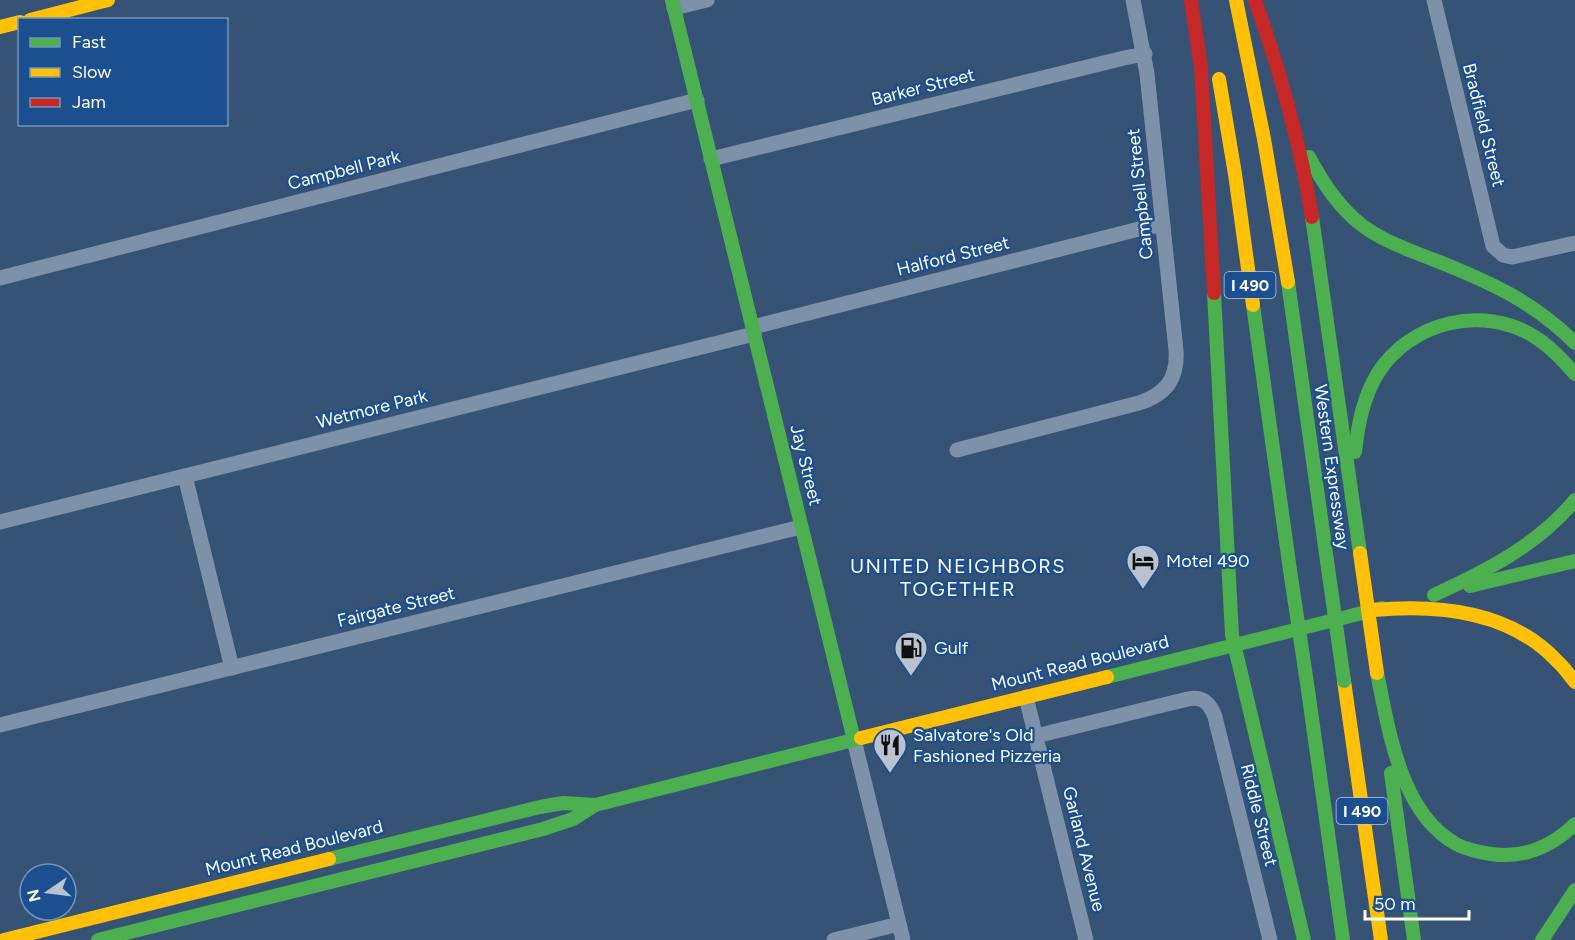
<svg xmlns="http://www.w3.org/2000/svg" width="1575" height="940" viewBox="0 0 1575 940" font-family="Figtree,sans-serif">
<rect width="100%" height="100%" fill="#365274"/>
<g fill="none" stroke-linecap="round" stroke-linejoin="round">
<g stroke="#7d92a8" stroke-width="15">
<path d="M1434 0 1493 246 1503 255 1512 257 1575 243"/>
<path d="M674 8 707 0"/>
<path d="M711 159 1124 58 1145 54"/>
<path d="M0 278 697 100"/>
<path d="M753 327 1147 227 1163 225"/>
<path d="M957 450 1139 403C1166 394 1178 379 1176 350L1147 74 1133 0"/>
<path d="M185 476 232 668"/>
<path d="M0 522 754 334"/>
<path d="M1026 697 1086 940"/>
<path d="M0 725 801 527"/>
<path d="M1036 736 1188 699C1203 696 1210 703 1215 717L1270 940"/>
<path d="M854 740 903 940"/>
<path d="M834 940 899 924"/>
</g>
<g stroke="#4caf50" stroke-width="14">
<path d="M672 0 854 740"/>
<path d="M1309 157C1323 183 1339 208 1363 226 1386 243 1415 252 1442 263 1494 284 1535 303 1575 343"/>
<path d="M1312 217 1360 553"/>
<path d="M1288 282 1327 561"/>
<path d="M1214 293 1232 635 1304 940"/>
<path d="M1253 305 1290 570"/>
<path d="M1355 452C1358 425 1363 397 1378 373 1410 322 1483 304 1535 337 1551 347 1563 360 1575 374"/>
<path d="M1470 586 1575 561"/>
<path d="M1434 595C1486 571 1538 545 1575 500"/>
<path d="M1377 673C1389 730 1400 813 1456 844 1467 850 1479 852 1491 854 1524 859 1552 846 1575 824"/>
<path d="M1107 677 1382 608"/>
<path d="M1308 690 1343 940"/>
<path d="M1391 773 1414 940"/>
<path d="M329 859 540 807 563 803 595 805 861 738"/>
<path d="M98 940 543 829 573 819 595 805"/>
<path d="M1542 940 1575 890"/>
</g>
<g stroke="#ffc107" stroke-width="14">
<path d="M1236 0 1264 139 1288 282"/>
<path d="M30 20 108 0"/>
<path d="M0 27 20 22"/>
<path d="M1219 79 1235 174 1253 305"/>
<path d="M1373 610C1437 604 1510 611 1557 661 1564 667 1569 675 1575 682"/>
<path d="M1344 681 1381 940"/>
<path d="M861 738 1107 677"/>
<path d="M4 940 329 859"/>
</g>
<g stroke="#c62828" stroke-width="14">
<path d="M1191 0 1201 67 1214 293"/>
<path d="M1255 0C1281 73 1300 141 1312 217"/>
</g>
<g stroke="#4caf50" stroke-width="14">
<path d="M1327 561 1344 681"/>
<path d="M1290 570 1308 690"/>
</g>
<path stroke="#ffc107" stroke-width="14" d="M1360 553 1377 673"/>
</g>
<defs>
<g id="hotel-pin" transform="scale(1.725)"><path d="M0 17L-7.5 6A9.5 9.5 0 1 1 7.5 6Z" fill="#b9c2ce" stroke="#1b4f8f"/><path d="M-6-4.5h1.5V1H6V5H4.5V3h-9V5H-6ZM-4 0a1.8 1.8 0 1 1 3.6 0ZM.5 0V-2.5h3Q6-2.5 6 0Z" fill="#111"/></g>
<g id="fuel-pin" transform="scale(1.725)"><path d="M0 17L-7.5 6A9.5 9.5 0 1 1 7.5 6Z" fill="#b9c2ce" stroke="#1b4f8f"/><path d="M-5.5-6h7V0h2V4h1.3V-2.5L3-4.5l.8-.8L6-3V5H2.5V1h-1V6h-7ZM-4.2-4.7v3.2H.2V-4.7Z" fill="#111"/></g>
<g id="restaurant-pin" transform="scale(1.725)"><path d="M0 17L-7.5 6A9.5 9.5 0 1 1 7.5 6Z" fill="#b9c2ce" stroke="#1b4f8f"/><path d="M-5-6h1v4h1v-4h1v4h1v-4h1v5L-1.5 .5V6h-2V.5L-5-1ZM5-6V6H3V1.5H1.5Q1.5-4 5-6Z" fill="#111"/></g>
</defs>
<g fill-rule="evenodd">
<use href="#hotel-pin" x="1143" y="561"/>
<use href="#fuel-pin" x="911" y="648"/>
<use href="#restaurant-pin" x="890" y="745"/>
</g>
<g text-anchor="middle" stroke-width="4.5" stroke-linejoin="round" paint-order="stroke">
<g fill="#1b4f8f" stroke="#bbcadd" stroke-width="1.5">
<rect x="1224.5" y="272" width="51" height="26" rx="4.5"/>
<rect x="1336.5" y="798" width="51" height="26" rx="4.5"/>
</g>
<g font-size="16" font-weight="bold" fill="#fff">
<text x="1250" y="291">I 490</text>
<text x="1362" y="817">I 490</text>
</g>
<g font-size="18" fill="#fff" stroke="#1b4f8f">
<text transform="translate(923 87) rotate(-14)" y="6">Barker Street</text>
<text transform="translate(1484 125) rotate(76)" y="6">Bradfield Street</text>
<text transform="translate(344 170) rotate(-14)" y="6">Campbell Park</text>
<text transform="translate(1140 194) rotate(-96)" y="6">Campbell Street</text>
<text transform="translate(953 256) rotate(-14)" y="6">Halford Street</text>
<text transform="translate(372 409) rotate(-14)" y="6">Wetmore Park</text>
<text transform="translate(806 465) rotate(76)" y="6">Jay Street</text>
<text transform="translate(1332 467) rotate(82)" y="6">Western Expressway</text>
<text transform="translate(396 607) rotate(-14)" y="6">Fairgate Street</text>
<text transform="translate(1080 663) rotate(-14)" y="6">Mount Read Boulevard</text>
<text transform="translate(1259 815) rotate(76)" y="6">Riddle Street</text>
<text transform="translate(294 848) rotate(-14)" y="6">Mount Read Boulevard</text>
<text transform="translate(1084 849) rotate(76)" y="6">Garland Avenue</text>
</g>
<g font-size="18" fill="#fff" stroke="#1b4f8f" text-anchor="start">
<text x="1166" y="567">Motel 490</text>
<text x="934" y="654">Gulf</text>
<text x="913" y="741">Salvatore's Old<tspan x="913" dy="21">Fashioned Pizzeria</tspan></text>
</g>
<g font-size="20" letter-spacing="1.5" fill="#fff" stroke="#1b4f8f">
<text x="958" y="573">UNITED NEIGHBORS<tspan x="958" dy="23">TOGETHER</tspan></text>
</g>
</g>
<rect x="18" y="18" width="210" height="108" fill="#1b4f8f" stroke="#7695bc" stroke-width="1.5"/>
<rect x="30" y="38" width="30" height="9" fill="#4caf50" stroke="#7695bc" stroke-width="1.5"/>
<text x="72" y="48" font-size="18" fill="#ffffff">Fast</text>
<rect x="30" y="68" width="30" height="9" fill="#ffc107" stroke="#7695bc" stroke-width="1.5"/>
<text x="72" y="78" font-size="18" fill="#ffffff">Slow</text>
<rect x="30" y="98" width="30" height="9" fill="#c62828" stroke="#7695bc" stroke-width="1.5"/>
<text x="72" y="108" font-size="18" fill="#ffffff">Jam</text>
<g transform="translate(48 892) rotate(256)"><circle r="28" fill="#1b4f8f" stroke="#7695bc" stroke-width="1.5"/>
<path d="M0-4.5L10 22L0 15L-10 22Z" fill="#b9c2ce"/>
<text y="-9" font-size="16" font-weight="bold" text-anchor="middle" fill="#ffffff">N</text>
</g>
<path d="M1365 910v9h104v-9" fill="none" stroke="#ffffff" stroke-width="3"/>
<text x="1374" y="910" font-size="18" fill="#ffffff" stroke="#1b4f8f" stroke-width="4.5" paint-order="stroke">50 m</text>
</svg>
